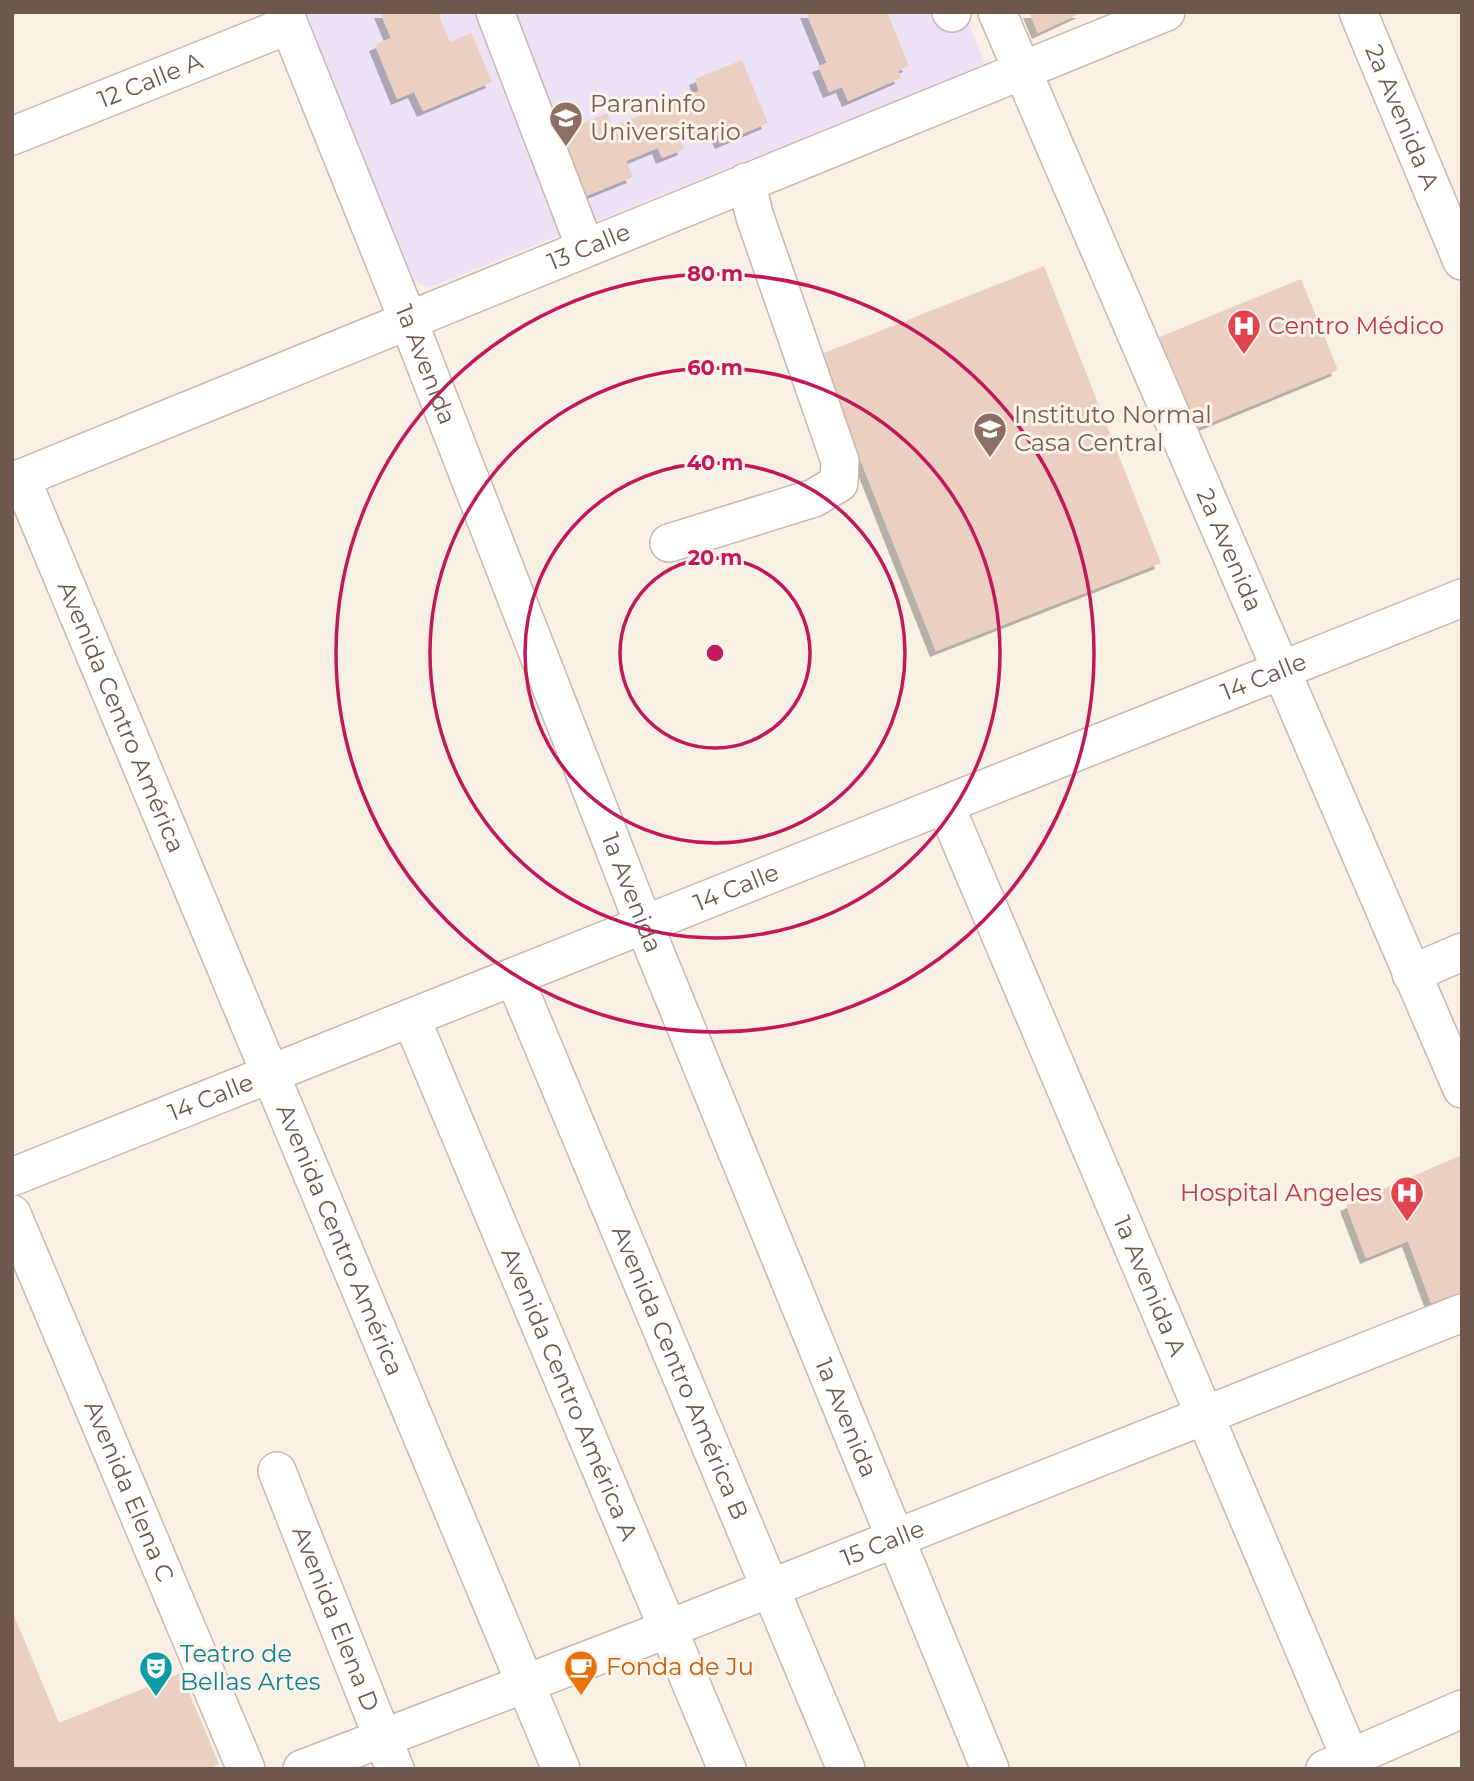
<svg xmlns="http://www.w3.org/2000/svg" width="1474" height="1781" viewBox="0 0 1474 1781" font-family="Montserrat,sans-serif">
<defs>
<filter id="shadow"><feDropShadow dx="-6" dy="6" stdDeviation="0" flood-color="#0004"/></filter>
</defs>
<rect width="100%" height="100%" fill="#f9f0e5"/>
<path fill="#ede2f5" d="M299 12H964L985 63 981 67 429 288 408 278Z"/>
<g fill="#ebcfc0" filter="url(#shadow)">
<path d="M380 12H441L439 16 450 42 471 33 492 82 423 111 414 92 397 99 375 45 391 38Z"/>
<path d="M806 12H887L909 66 898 71 901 78 848 101 842 87 829 92 818 66 827 63Z"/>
<path d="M1029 12H1083L1038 33Z"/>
<path d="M742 60 768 123 721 143 713 125 680 139 684 149 662 158 658 148 626 161 633 177 586 196 560 133 607 113 612 127 699 91 695 79Z"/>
<path d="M1044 266 1161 563 936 651 819 355Z"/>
<path d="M1301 279 1338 370 1188 432 1150 341Z"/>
<path d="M1462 1155V1292L1431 1303 1408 1241 1366 1258 1346 1205Z"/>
<path d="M12 1611 59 1723 181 1673 219 1764 209 1769H12Z"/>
</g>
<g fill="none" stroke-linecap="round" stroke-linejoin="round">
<g stroke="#c8b8ad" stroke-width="40">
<g id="minor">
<path id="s1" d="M284 12 408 320 644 925 990 1769"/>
<path d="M495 12 585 247"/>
<path d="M951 12 952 13"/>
<path id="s2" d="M997 12 1462 1089"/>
<path id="s3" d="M1358 12 1462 261"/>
<path id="s4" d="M12 136 289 25"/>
<path id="s5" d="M21 478 561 1769"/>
<path id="s6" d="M12 482 1166 12"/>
<path d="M669 543 814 498 839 483 840 461 755 217 746 182"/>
<path id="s7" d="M945 805 1355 1769"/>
<path d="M1411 974 1462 952"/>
<path id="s8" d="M514 977 846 1769"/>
<path id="s9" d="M411 1018 727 1769"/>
<path id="s10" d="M12 1177 1462 598"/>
<path id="s11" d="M12 1214 246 1769"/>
<path id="s12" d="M277 1471 395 1769"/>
<path id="s13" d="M302 1769 668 1629 1462 1313"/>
<path d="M1325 1769 1462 1709"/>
</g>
</g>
<use href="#minor" stroke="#fff" stroke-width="37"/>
</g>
<g fill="none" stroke="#c2185b" stroke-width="3.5">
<circle cx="715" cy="653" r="95"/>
<circle cx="715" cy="653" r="190"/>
<circle cx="715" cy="653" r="285"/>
<circle cx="715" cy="653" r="379"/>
</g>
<defs>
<g id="university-pin" transform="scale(1.75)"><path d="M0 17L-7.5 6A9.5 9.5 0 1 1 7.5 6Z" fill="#8d6e63" stroke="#fcf4ea"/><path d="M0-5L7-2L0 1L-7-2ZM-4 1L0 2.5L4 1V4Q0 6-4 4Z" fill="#fff"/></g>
<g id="hospital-pin" transform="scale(1.75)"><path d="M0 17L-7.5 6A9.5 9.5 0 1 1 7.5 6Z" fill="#e0444e" stroke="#fcf4ea"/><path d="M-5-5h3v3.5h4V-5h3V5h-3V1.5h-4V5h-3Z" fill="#fff"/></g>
<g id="school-pin" transform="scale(1.75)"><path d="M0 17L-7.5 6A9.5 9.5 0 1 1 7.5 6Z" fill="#8d6e63" stroke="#fcf4ea"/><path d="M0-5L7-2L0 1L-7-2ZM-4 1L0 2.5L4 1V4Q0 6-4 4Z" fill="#fff"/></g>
<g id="cafe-pin" transform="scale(1.75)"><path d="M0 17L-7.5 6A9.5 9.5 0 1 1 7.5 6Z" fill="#e8710a" stroke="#fcf4ea"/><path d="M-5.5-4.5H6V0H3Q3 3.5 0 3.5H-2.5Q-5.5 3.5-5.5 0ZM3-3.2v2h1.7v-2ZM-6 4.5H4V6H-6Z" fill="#fff"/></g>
<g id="theatre-pin" transform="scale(1.75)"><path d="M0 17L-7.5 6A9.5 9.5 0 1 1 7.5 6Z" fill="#0f9aa8" stroke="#fcf4ea"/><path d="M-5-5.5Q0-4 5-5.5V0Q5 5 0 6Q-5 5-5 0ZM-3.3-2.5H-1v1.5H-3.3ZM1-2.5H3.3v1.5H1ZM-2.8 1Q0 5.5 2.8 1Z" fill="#fff"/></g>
</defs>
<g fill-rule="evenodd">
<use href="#university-pin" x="566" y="118"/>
<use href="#hospital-pin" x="1244" y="326"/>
<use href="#school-pin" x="990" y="429"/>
<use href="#hospital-pin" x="1407" y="1193"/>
<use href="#cafe-pin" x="581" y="1667"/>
<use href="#theatre-pin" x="156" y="1668"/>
</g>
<g text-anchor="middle" stroke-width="6" stroke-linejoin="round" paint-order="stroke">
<g font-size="24" fill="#6e584e" stroke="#fcf4ea">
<text dy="8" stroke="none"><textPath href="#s4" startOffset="149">12 Calle A</textPath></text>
<text dy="8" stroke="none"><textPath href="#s3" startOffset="114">2a Avenida A</textPath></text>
<text dy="8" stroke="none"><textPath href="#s6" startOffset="623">13 Calle</textPath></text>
<text dy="8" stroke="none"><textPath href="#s1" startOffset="380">1a Avenida</textPath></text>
<text dy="8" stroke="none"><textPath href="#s2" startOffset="586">2a Avenida</textPath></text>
<text dy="8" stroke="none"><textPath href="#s10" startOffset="1348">14 Calle</textPath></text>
<text dy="8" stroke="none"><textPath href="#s5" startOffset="259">Avenida Centro América</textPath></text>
<text dy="8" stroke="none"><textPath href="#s10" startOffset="780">14 Calle</textPath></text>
<text dy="8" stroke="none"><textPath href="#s1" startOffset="947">1a Avenida</textPath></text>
<text dy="8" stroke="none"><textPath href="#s10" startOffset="214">14 Calle</textPath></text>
<text dy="8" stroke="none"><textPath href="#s5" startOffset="826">Avenida Centro América</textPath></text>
<text dy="8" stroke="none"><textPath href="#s7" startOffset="523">1a Avenida A</textPath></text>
<text dy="8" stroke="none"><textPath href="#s8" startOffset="429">Avenida Centro América B</textPath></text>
<text dy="8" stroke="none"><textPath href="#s9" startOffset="408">Avenida Centro América A</textPath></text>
<text dy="8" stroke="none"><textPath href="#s1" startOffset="1514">1a Avenida</textPath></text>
<text dy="8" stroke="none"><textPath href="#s11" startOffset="301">Avenida Elena C</textPath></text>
<text dy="8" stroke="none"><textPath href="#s13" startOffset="623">15 Calle</textPath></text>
<text dy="8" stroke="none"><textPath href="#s12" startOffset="159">Avenida Elena D</textPath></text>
</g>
<g font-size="24" fill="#785e54" stroke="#fcf4ea" text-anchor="start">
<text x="590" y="112">Paraninfo<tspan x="590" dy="28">Universitario</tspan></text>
<text x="1014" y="423">Instituto Normal<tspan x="1014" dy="28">Casa Central</tspan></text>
</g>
<g font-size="24" fill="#be3a42" stroke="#fcf4ea" text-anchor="start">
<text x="1268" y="334">Centro Médico</text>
<text x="1382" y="1201" text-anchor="end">Hospital Angeles</text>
</g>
<g font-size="24" fill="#0d838f" stroke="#fcf4ea" text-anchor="start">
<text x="180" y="1662">Teatro de<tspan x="180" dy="28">Bellas Artes</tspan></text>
</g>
<g font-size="24" fill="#c56008" stroke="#fcf4ea" text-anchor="start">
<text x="606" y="1675">Fonda de Ju</text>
</g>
</g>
<circle cx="715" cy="653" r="10" fill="#c2185b" stroke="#fcf4ea" stroke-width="3.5"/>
<g font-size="21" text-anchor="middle" font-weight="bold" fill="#c2185b" stroke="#fcf4ea" stroke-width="6" stroke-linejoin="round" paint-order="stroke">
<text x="715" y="281">80 m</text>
<text x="715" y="375">60 m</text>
<text x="715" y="470">40 m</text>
<text x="715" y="565">20 m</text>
</g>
<rect width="1474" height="1781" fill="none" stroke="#6e584e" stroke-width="28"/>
</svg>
